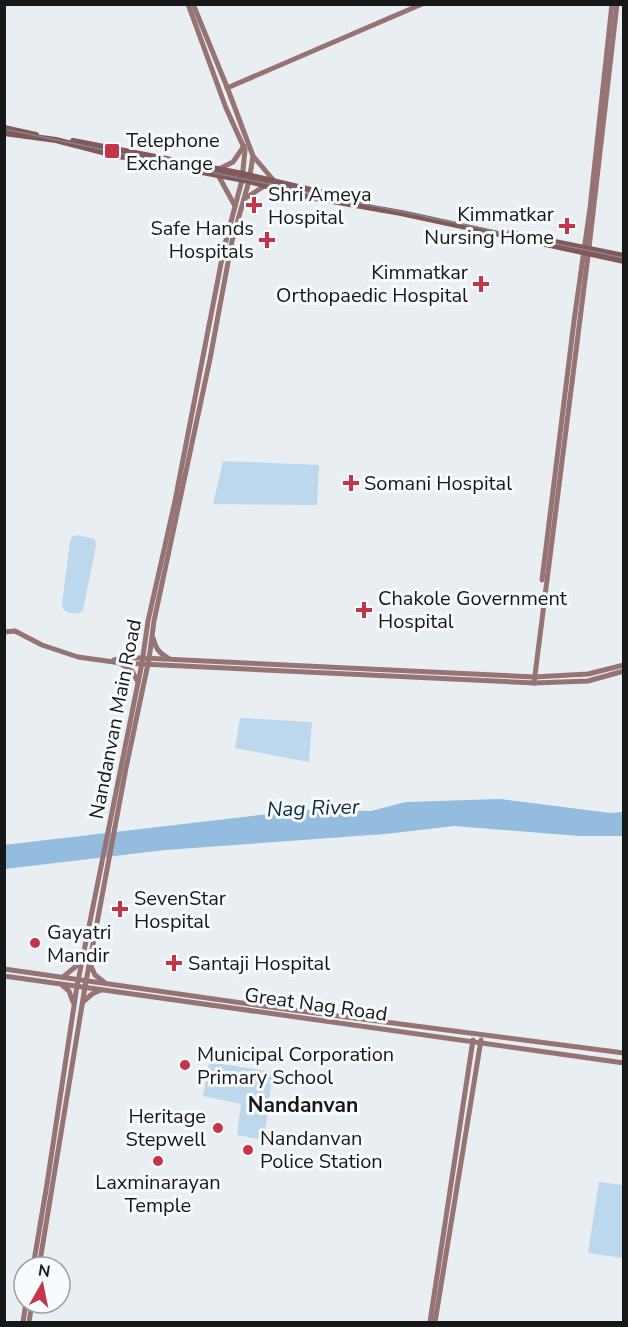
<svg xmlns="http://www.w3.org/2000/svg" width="628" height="1327" viewBox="0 0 628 1327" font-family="'Nunito Sans',sans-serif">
<rect width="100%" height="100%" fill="#e9eef3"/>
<g fill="#bdd7ed">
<path d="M223 461 319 465 317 505 213 504Z"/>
<path d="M77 535 95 539 96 546 83 610C78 616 69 613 64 610L62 604 70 542 72 537Z"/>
<path d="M240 718 312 722 309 762 235 748Z"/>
<path d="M209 1062 273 1072 264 1140 237 1135 241 1104 203 1096Z"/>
<path d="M599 1182 623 1185V1258L588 1253Z"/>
</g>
<path fill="#93bcde" d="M500 799 610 813 623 812V836H579L454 826 385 834 165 850 5 869 4 845 302 810 371 811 406 802Z"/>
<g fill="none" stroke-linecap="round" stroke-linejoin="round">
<g stroke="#977474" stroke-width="5">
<path d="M227 88 422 4"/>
<path d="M253 156 275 182"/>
<path d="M217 170 233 162 244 146"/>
<path d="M218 175 235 206"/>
<path d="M244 199 266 185"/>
<path d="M542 580 574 321 590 208 612 4"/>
<path d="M4 632 15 631 42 645 78 657 121 663 534 683 588 681 624 671"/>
<path d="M153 638C156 649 159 653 168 658"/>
<path d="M114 660 122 658H143L534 677 588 674 624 665"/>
<path d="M121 664 132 671 138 682"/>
<path d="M534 683 589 248 617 4"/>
<path d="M90 964 95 975 104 982"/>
<path d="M4 969 277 1008 624 1053"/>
<path d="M4 976 624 1063"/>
<path d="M63 977 80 963"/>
<path d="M62 985 69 991 73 1002"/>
<path d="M84 1001 92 994 101 990"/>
<path d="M33 1267 47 1184 77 986 142 663 148 621 175 501 224 248 242 180 245 150 226 108 188 4"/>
<path d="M39 1267 85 987 126 768 149 659 154 621 210 359 232 241 249 181 253 156 227 87 193 4"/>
<path d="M23 1322 26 1303"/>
<path d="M29 1322 32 1303"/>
<path d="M430 1322 473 1040"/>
<path d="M435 1322 481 1040"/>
</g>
<g stroke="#825859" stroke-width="6">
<path d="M4 128 36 135"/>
<path d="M4 133 56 140 114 155 249 181 304 196 401 213 624 261"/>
<path d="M73 141 243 174 362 202"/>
<path d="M510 233 624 256"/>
</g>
<path stroke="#828689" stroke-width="1.5" d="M4 129 624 258"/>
</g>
<g fill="#c53549" stroke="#f8fbfe" stroke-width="2">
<rect x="104" y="143" width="16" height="16" rx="3"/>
<path d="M251 196h6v6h6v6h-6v6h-6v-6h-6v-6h6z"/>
<path d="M564 217h6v6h6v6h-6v6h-6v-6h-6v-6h6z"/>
<path d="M264 231h6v6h6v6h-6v6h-6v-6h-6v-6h6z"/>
<path d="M478 275h6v6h6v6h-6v6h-6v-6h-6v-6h6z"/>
<path d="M348 474h6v6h6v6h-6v6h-6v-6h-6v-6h6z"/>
<path d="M361 601h6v6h6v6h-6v6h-6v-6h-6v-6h6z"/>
<path d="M117 900h6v6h6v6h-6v6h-6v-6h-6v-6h6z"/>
<circle cx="35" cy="943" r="6"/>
<path d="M171 954h6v6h6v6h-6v6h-6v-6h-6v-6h6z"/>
<circle cx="185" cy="1065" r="6"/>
<circle cx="218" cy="1128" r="6"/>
<circle cx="248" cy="1150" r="6"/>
<circle cx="158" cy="1161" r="6"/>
</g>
<g text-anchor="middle" stroke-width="6" stroke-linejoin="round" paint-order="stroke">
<g font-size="20" fill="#151718" stroke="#f8fbfe" text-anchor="start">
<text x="126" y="147">Telephone<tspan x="126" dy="23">Exchange</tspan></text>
<text x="268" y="201">Shri Ameya<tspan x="268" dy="23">Hospital</tspan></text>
<text x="554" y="221" text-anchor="end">Kimmatkar<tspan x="554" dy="23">Nursing Home</tspan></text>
<text x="254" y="235" text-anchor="end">Safe Hands<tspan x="254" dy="23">Hospitals</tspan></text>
<text x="468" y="279" text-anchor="end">Kimmatkar<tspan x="468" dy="23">Orthopaedic Hospital</tspan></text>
<text x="364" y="490">Somani Hospital</text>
<text x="378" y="605">Chakole Government<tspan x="378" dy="23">Hospital</tspan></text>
<text x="134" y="905">SevenStar<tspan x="134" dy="23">Hospital</tspan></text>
<text x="47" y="939">Gayatri<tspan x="47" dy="23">Mandir</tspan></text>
<text x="188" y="970">Santaji Hospital</text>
<text x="197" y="1061">Municipal Corporation<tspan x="197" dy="23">Primary School</tspan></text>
<text x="206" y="1123" text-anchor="end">Heritage<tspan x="206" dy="23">Stepwell</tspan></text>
<text x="260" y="1145">Nandanvan<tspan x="260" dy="23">Police Station</tspan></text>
<text x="158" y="1189" text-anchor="middle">Laxminarayan<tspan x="158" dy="23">Temple</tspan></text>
</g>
<g font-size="20" fill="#151718" stroke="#f8fbfe">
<text transform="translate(115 719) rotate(-79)" y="7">Nandanvan Main Road</text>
<text transform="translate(316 1004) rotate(8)" y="7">Great Nag Road</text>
</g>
<g font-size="21" font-style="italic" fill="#0d2e45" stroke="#f8fbfe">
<text transform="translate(313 808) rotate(-2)" y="7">Nag River</text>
</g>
<g font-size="21" font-weight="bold" fill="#151718" stroke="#f8fbfe">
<text x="303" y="1112">Nandanvan</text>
</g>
</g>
<rect width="628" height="1327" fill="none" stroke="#151718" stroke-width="12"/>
<g transform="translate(42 1285) rotate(9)"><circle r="28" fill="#f8fbfe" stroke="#9da0a2" stroke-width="1.5"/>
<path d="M0-4.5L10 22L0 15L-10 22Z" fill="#c53549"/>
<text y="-9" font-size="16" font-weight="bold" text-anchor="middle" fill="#151718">N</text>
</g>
</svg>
